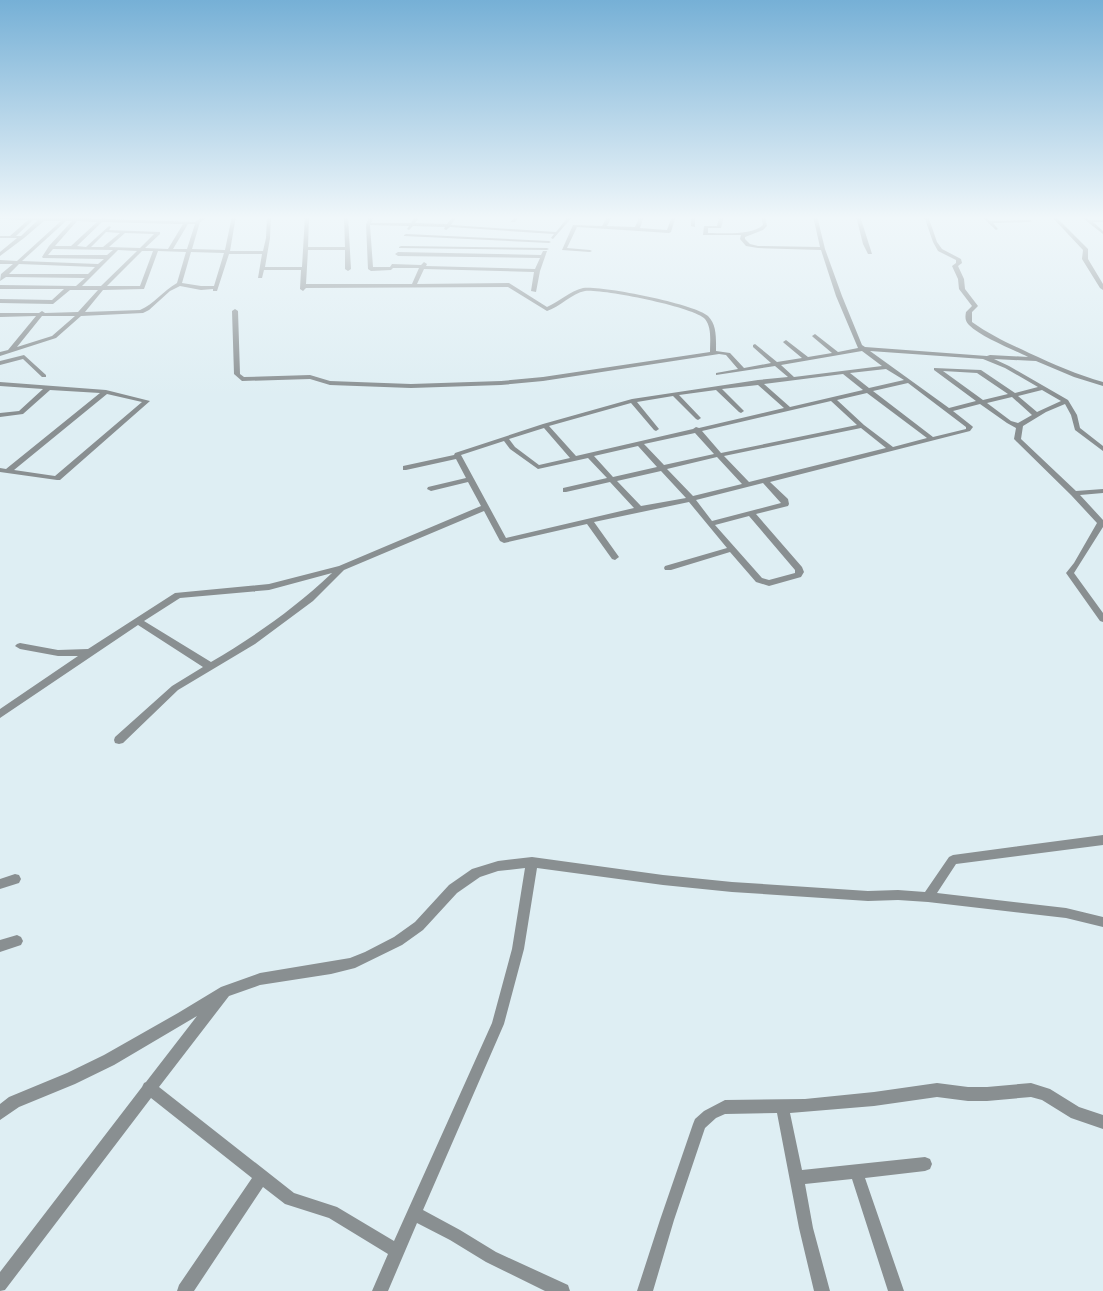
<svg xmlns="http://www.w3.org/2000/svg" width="1103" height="1291" viewBox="0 0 1103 1291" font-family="Cabin,sans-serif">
<rect width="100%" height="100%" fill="#deeef3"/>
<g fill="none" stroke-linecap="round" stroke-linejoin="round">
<g fill="#898f91" fill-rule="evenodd">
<path d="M34 216 36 218H41L45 216 47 218H64L67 217 69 218 100 219 104 217 106 218 105 219 195 222 204 216H209L200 222 192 249 225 250 232 216H236L230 251H263L266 238 267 216H271L270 238 265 267H302L305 216H309L308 247H345L344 216H348L351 269 348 271 345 269V250H308L306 284H412L419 268H393L391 270 371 271 368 269 366 224 370 216H374L371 223H411L416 216H420L415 223 447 224 453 216H457L451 225 556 232 569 216H573L553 239 551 238 554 234 450 227 446 230 444 229 445 227 413 226 409 230 407 229 409 226 370 225 373 267H390L392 264 421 265 424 262 427 264 426 266 535 269 540 258 398 256 395 254 398 252 541 255 543 251H547L540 271 536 292 531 291 534 272 424 269 417 284 509 283 547 307C559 302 570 291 583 288 600 285 696 304 708 316 717 325 716 338 716 351L730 353 744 368 771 363 753 347V345L755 344 777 362 802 358 784 343 783 342 786 340 808 357 832 353 813 337 812 336 815 334 838 352 858 348 836 296 821 250 758 248 746 246 740 239 741 235H703L704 226H717L719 218 698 217 696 216H724L721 228H708V233C723 233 751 236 763 225L761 216H765L767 226 763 230 745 237V239L750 244 758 246 820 247 813 216H817L825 249 842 296 862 345 865 347 987 356 990 355 1028 357C1012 349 981 337 969 325 965 321 965 317 966 312L972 306 959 289 958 279 952 266 956 263V260L938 251 933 242 924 216H928L937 242 942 249 961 259 962 263 958 266 964 279 965 289 978 306 972 312V322C990 335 1010 344 1029 353 1053 364 1078 375 1103 382V386L1074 377 1036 361 994 359 1009 366 1068 400 1077 415 1080 428 1103 446V451L1075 430 1071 415 1065 404 1046 412 1023 426 1021 439 1076 491 1103 489V493L1080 495 1103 520V527L1074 573 1103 613V622L1100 621 1066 573 1074 563 1097 523 1071 495 1015 440 1014 439 1016 428 1007 423 980 404 953 411 972 426 973 427 970 431 770 482 788 499 789 504 788 506 756 514 802 567 804 572 801 577 769 586 756 582 730 552 671 570H665L664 568 665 566 727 548 689 502 594 522 619 557 615 560 612 559 587 524 504 543 500 541 484 511 344 570 313 601 255 644 178 690 123 743 119 744 115 743 114 740 115 737 172 686 203 667 138 625 0 718V709L78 656H58L20 649 15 646 17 644 20 643 58 650 88 649 175 593 269 584 339 566 481 506 468 482 431 491 427 489 428 487 466 478 456 459 406 470H403V466L454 455 455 453 543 424 632 399 758 380 788 377 775 366 716 375V373L738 369 726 355 719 354 543 381 501 385 411 388 330 385 310 379 242 381 234 374 232 311 235 309 238 311 240 374 244 377 310 375 330 381 411 384 501 381 543 377 710 352C710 341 712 328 705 319 694 307 603 289 585 291 572 293 560 307 547 311L508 287 306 288 303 291 300 289 301 270H264L262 278H258L262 254H229L217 291H213V289L201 290 180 286 170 291 149 310 143 313 81 316 56 338 0 356V352L8 350 36 316 0 317V313H39L42 311 45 313 78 312 98 290H70L53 304 0 303V299L52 300 64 289H0V285L76 286 85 278 6 277 0 281 1 274 13 264H0V260L17 261 61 221H44L24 238 0 256V252L17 238H0V236H10L28 220 0 219V217H31ZM33 220H38L21 236H16ZM66 221H72L49 246 42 257 43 258 104 259 98 264 22 261ZM77 221 97 222 71 246H55ZM102 222 183 224 168 249 145 248 160 234V232L109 230 111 227 109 226 86 247 77 246ZM188 224H195L187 249H173ZM106 232 120 233 103 247H91ZM125 233 154 234 140 248 109 247ZM53 249 113 250 107 255H48ZM118 250 137 251 101 286H82ZM142 251H153L140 286H107ZM158 251 186 252 177 283C163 291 154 304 140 310L85 312 103 290 144 289ZM191 252 224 253 214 286H201L182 283ZM19 264 95 267 88 274H9ZM42 316H75L52 336 17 347ZM862 351 882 366 794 377 781 365ZM870 351 983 359 1005 368 1038 387 1015 393 981 370 934 368V370L976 401 949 408ZM886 369 904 380 869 388 850 373ZM943 371 977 373 1008 394 983 400ZM843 374 863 390 790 407 764 384ZM908 383 966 427V429L933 437 873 391ZM758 385 784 408 699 428 696 427 693 429 576 456 549 426 631 403 654 430 656 431 659 429 637 402 673 396 696 419 698 420 701 418 700 417 679 395 716 390 739 412 741 413 744 411 722 389ZM1042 390 1061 401 1037 412 1018 396ZM867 393 927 438 893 447 864 425 837 400ZM1012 397 1032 415 1018 423 1011 421 987 403ZM831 401 857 425 721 453 702 431ZM544 428 570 458 539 465 515 447 509 439ZM861 428 886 448 749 482 724 456ZM695 433 714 454 664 465 644 444ZM504 441 510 449 538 469 588 458 607 478 563 488V492H566L610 482 634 508 506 538 461 455ZM638 446 657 467 613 477 594 456ZM717 457 742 484 693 496 667 469ZM661 471 686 498 641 506 617 481ZM763 483 781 503 712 521 696 500ZM749 516 795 570V573L769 580 762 578 715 525ZM332 573C294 609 255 636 211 662L144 621 180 598 269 590Z"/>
<path d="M515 216H519L515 222H511Z"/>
<path d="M608 216H612L607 226 635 227 640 216H644L640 228 667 230 672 216H676L671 232 669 233 577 227 567 248 590 250 592 251 590 252 562 250 573 225 602 226Z"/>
<path d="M691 216H695V227L691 226Z"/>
<path d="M856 216H860L872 254H868L863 244Z"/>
<path d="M981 216H985L990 221 1030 220 1032 221 1030 222 993 223 998 229 996 230Z"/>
<path d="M1051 216H1055L1088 249V259L1103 284V290L1100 288 1082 259 1083 250Z"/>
<path d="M1080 216H1084L1089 220H1103V222H1093L1103 231V234Z"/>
<path d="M406 234 549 241 551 242 549 243 404 236V235Z"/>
<path d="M401 246 547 248 549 249 547 250 399 248V247Z"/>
<path d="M24 355 46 375V377H42L23 359 0 365V361Z"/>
<path d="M0 382 106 390 150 401 60 480H57L0 472V468L6 469 100 393 50 390 23 414 0 417V413L19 411 43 389 0 386ZM107 394 142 402 55 476 14 470Z"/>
<path d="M1103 835V845L956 864 937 893 1066 908 1103 917V927L1066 918 928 902 898 900 868 901 732 892 663 885 537 868 524 949 504 1024 423 1210 460 1230 496 1252 568 1285 570 1291H545L486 1262 450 1240 417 1223 388 1291H372L388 1254 329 1218 285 1204 263 1187 194 1291H177L179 1285 252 1178 151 1098 5 1290 0 1291V1272L142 1087 144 1083 146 1082 197 1016 114 1065 75 1084 19 1107 0 1120V1104L9 1097 67 1073 104 1055 178 1013 221 987 260 973 350 958 365 952 394 937 415 922 449 885 472 869 498 861 532 857 663 875 732 882 868 891 898 890 925 892 949 857 953 855ZM525 868 512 949 492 1023 394 1241 337 1207 294 1193 159 1087 229 996 260 985 331 974 355 968 402 945 423 930 457 893 480 877 498 871Z"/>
<path d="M15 874 19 875 21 879 19 883 0 889V879Z"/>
<path d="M17 935 21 937 23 941 21 945 0 952V940Z"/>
<path d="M937 1083 968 1087H987L1031 1083 1050 1089 1079 1107 1103 1115V1129L1071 1118 1042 1100 1031 1097 987 1101H968L937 1097 874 1106 790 1113 802 1170 925 1157 930 1159 932 1164 930 1169 925 1171 865 1178 904 1291H888L852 1179 805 1184 813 1228 830 1291H814L799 1228 777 1113 725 1114 716 1118 705 1128 674 1220 653 1291H637L660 1220 693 1124 695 1119 704 1111 725 1100 805 1099 874 1092Z"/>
</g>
</g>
<linearGradient id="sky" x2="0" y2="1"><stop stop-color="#76b0d6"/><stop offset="0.55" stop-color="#f0f7fa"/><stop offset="1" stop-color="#f0f7fa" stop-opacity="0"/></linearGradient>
<rect width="1103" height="396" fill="url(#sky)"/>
</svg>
